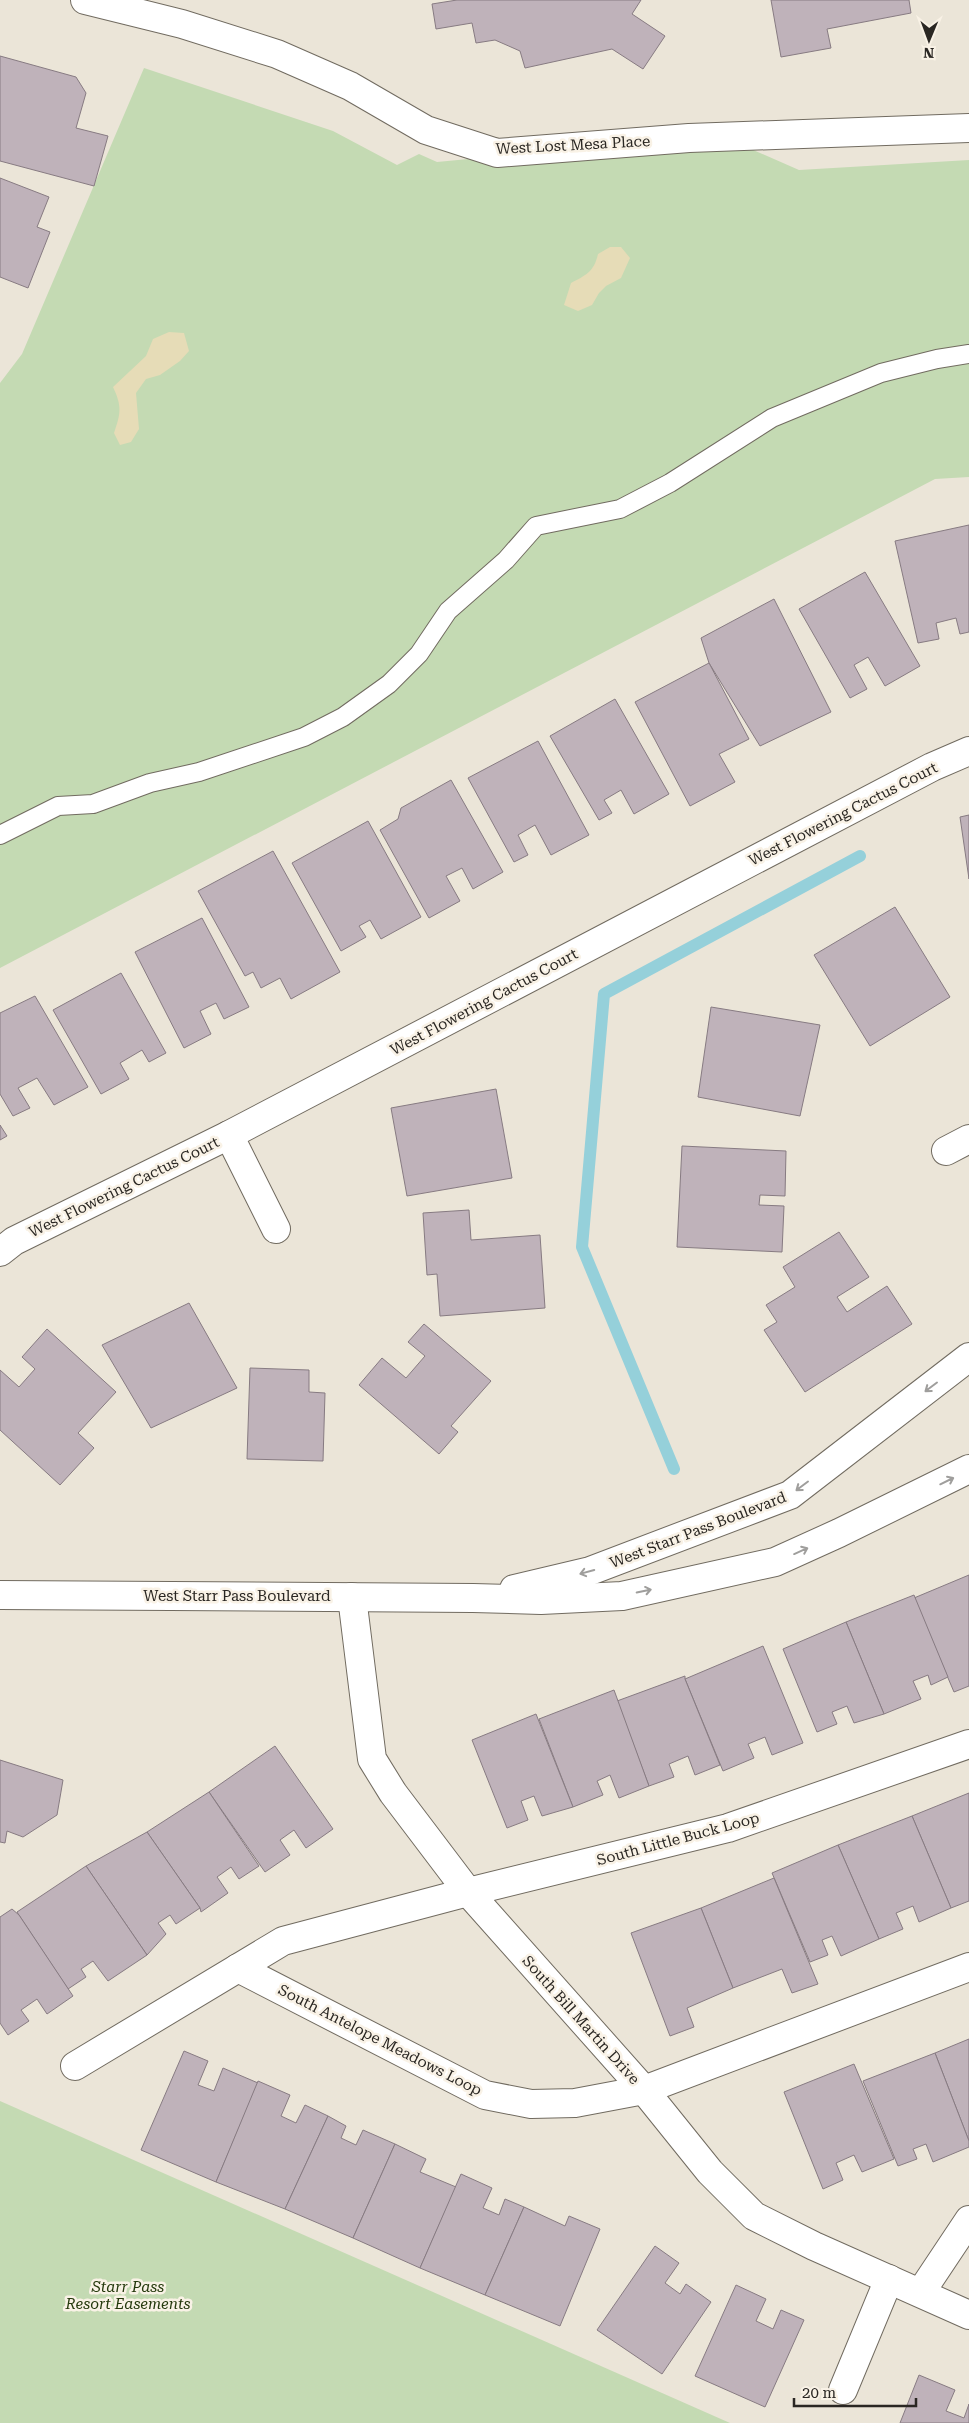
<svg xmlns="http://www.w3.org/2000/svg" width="969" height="2423" viewBox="0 0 969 2423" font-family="'Roboto Serif',serif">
<rect width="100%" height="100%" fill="#ebe5d8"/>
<g fill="#c4dab3">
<path d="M144 68 333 131 397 165 419 154 437 162 689 138H726L799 170 969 160V477L935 479 0 968V383L22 354Z"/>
<path d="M0 2101 730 2423H0Z"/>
</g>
<g fill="#e6dcb7">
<path d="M610 247H621L630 258 621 278 606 286 599 293 592 305 578 311 564 305 571 283C586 275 594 272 598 254Z"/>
<path d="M169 332 184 333 189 351 180 361 160 375 146 379 136 393 139 429 131 442 120 445 114 433C121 413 122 406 113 387L146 356 153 339Z"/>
</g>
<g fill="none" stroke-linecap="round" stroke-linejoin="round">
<path stroke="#95d0da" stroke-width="12" d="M674 1469 582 1247 604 994 860 856"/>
</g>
<g fill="#bfb2ba" stroke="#877b82">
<path d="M457 0H641L632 14 665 36 643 69 612 49 525 68 520 51 495 40 476 43 472 23 436 29 432 4Z"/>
<path d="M771 0H909L911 13 827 29 831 48 781 57Z"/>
<path d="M0 56 76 77 86 93 76 128 108 136 94 186 0 161Z"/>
<path d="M0 178 49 197 37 227 50 232 28 288 0 277Z"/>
<path d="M969 525V632L960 634 956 618 936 623 939 639 918 643 895 541Z"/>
<path d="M865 572 920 666 885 686 868 657 854 665 867 689 850 698 799 609Z"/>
<path d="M774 599 831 712 760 746 709 663 701 638Z"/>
<path d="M709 663 749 739 719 754 735 782 690 806 635 702Z"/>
<path d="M615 699 669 794 634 814 621 790 604 800 612 813 599 820 550 736Z"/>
<path d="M538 741 589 835 551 855 535 825 518 835 528 855 514 862 468 778Z"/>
<path d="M451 780 503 872 473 889 462 868 446 876 460 901 429 918 380 830 398 819 401 808Z"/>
<path d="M969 815V879L960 817Z"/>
<path d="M368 821 421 917 381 939 370 920 359 926 366 937 341 951 292 863Z"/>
<path d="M273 851 340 972 291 999 280 978 261 988 253 972 245 976 198 891Z"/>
<path d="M895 907 950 997 870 1046 814 955Z"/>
<path d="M202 918 249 1007 224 1019 216 1003 200 1011 211 1034 184 1048 135 952Z"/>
<path d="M121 973 166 1053 149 1062 142 1050 120 1063 129 1079 101 1094 53 1010Z"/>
<path d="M35 996 88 1087 54 1105 37 1078 18 1088 30 1108 13 1116 0 1094V1013Z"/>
<path d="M711 1007 820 1025 800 1116 698 1097Z"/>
<path d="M496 1089 512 1178 407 1196 391 1108Z"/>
<path d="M0 1125 7 1136 0 1140Z"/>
<path d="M682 1146 786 1151 785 1196 760 1195 759 1205 784 1206 782 1252 677 1247Z"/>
<path d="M469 1210 471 1240 540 1235 545 1308 440 1316 437 1274 427 1275 423 1213Z"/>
<path d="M839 1232 869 1277 837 1297 847 1312 887 1286 912 1324 805 1392 764 1330 777 1322 766 1305 795 1287 783 1267Z"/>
<path d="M189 1303 237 1388 151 1428 102 1345Z"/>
<path d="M424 1324 491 1381 451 1426 458 1432 439 1454 359 1385 382 1358 406 1378 425 1356 408 1342Z"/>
<path d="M47 1329 116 1392 78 1433 94 1448 60 1485 0 1430V1370L19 1387 35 1369 22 1357Z"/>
<path d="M250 1368 309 1370V1392L325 1393 323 1461 247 1459Z"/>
<path d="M969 1575V1686L954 1692 914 1598Z"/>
<path d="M914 1595 948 1677 931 1685 928 1675 913 1681 921 1699 884 1714 846 1622Z"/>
<path d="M846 1622 884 1714 854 1723 847 1706 832 1712 837 1724 817 1732 783 1649Z"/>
<path d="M763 1646 803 1743 772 1755 765 1737 748 1744 754 1758 723 1771 685 1679Z"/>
<path d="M685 1676V1679L720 1765 695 1775 688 1756 669 1764 674 1777 649 1786 617 1701Z"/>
<path d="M614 1690 649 1786 619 1798 610 1775 597 1781 603 1795 573 1807 539 1719Z"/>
<path d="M536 1714 573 1807 542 1816 534 1796 521 1801 528 1820 507 1828 472 1740Z"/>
<path d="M275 1746 333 1829 306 1848 294 1830 280 1840 290 1855 265 1872 209 1792Z"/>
<path d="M0 1760 63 1780 57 1815 23 1837 7 1831 5 1843 0 1842Z"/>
<path d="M209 1792 259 1866 239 1879 231 1867 217 1877 228 1893 201 1912 200 1908 147 1832Z"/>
<path d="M969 1793V1901L951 1908 912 1816Z"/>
<path d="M912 1816 951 1908 919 1922 913 1906 896 1913 903 1929 879 1939 838 1845Z"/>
<path d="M147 1832 200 1908 176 1924 170 1915 158 1923 166 1934 147 1955 86 1866Z"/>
<path d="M838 1845 879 1939 841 1956 832 1936 822 1940 828 1955 810 1962 772 1873Z"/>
<path d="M86 1866 147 1955 108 1981 93 1961 81 1969 86 1977 68 1989 17 1912Z"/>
<path d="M774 1878 818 1984 792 1993 782 1969 733 1988 701 1908Z"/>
<path d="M701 1908 733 1988 687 2008 694 2027 670 2036 631 1933Z"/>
<path d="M12 1909 19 1915 73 1996 47 2014 37 1999 21 2010 29 2021 8 2035 0 2023V1917Z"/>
<path d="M969 2039V2141L935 2053Z"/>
<path d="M184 2051 208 2061 198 2085 214 2091 223 2068 258 2083 216 2182 141 2150Z"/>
<path d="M935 2053 969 2141V2147L933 2162 926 2144 913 2149 917 2159 898 2166 863 2081Z"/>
<path d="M854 2064 894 2159 862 2172 854 2155 836 2163 843 2180 823 2189 784 2092Z"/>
<path d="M258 2081 290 2095 281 2116 296 2123 305 2105 328 2116 285 2209 216 2182Z"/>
<path d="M328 2116 346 2126 341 2138 356 2145 363 2130 395 2144 353 2238 285 2209Z"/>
<path d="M395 2144 426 2159 420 2172 456 2187 420 2268 353 2238Z"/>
<path d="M461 2174 492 2188 483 2208 499 2215 505 2199 524 2207 485 2295 420 2268Z"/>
<path d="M524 2207 565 2226 569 2216 600 2229 560 2326 485 2295Z"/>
<path d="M655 2246 679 2263 665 2283 680 2294 686 2284 711 2302 662 2374 597 2330Z"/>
<path d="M736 2285 766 2299 756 2321 773 2329 781 2310 804 2320 765 2407 695 2376Z"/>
<path d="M919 2375 955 2390 946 2411 964 2418 969 2404V2423H900Z"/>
</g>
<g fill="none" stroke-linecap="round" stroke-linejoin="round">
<g stroke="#716b60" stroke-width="20">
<path id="lane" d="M0 835 58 806 93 804 150 783 199 772 304 737 343 717 389 684 419 654 448 611 506 560 536 526 620 509 670 483 772 418 881 373 937 359 969 354"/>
</g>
<g stroke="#716b60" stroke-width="30">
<g id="street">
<path d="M85 0 182 24 277 54 350 86 426 130 497 153 689 138 969 128"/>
<path d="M229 1135 276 1229"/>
<path d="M946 1151 969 1139"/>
<path d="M0 1252 14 1241 229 1135 932 767 969 751"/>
<path d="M352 1597 372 1759 393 1793 468 1892 644 2090 710 2172 754 2216 814 2246 969 2315"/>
<path d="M238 1968 485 2095 531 2104 575 2103 644 2090 969 1967"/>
<path d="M75 2066 283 1941 468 1892 728 1828 969 1744"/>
<path d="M921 2292 969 2220"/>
<path d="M843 2390 889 2279"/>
</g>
</g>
<g stroke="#716b60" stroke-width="30">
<g id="secondary">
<path d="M514 1589 590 1571 790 1495 969 1357"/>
<path d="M0 1595 473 1598 541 1600 622 1596 775 1562 839 1533 969 1469"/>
</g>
</g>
<use href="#lane" stroke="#fff" stroke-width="18"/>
<use href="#street" stroke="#fff" stroke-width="28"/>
<use href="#secondary" stroke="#fff" stroke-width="28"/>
</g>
<defs><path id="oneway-shaft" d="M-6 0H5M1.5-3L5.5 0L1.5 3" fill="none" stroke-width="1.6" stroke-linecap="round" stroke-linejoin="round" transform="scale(1.25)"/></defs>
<g stroke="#9f9e9c">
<use href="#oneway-shaft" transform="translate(931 1387) rotate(143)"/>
<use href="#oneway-shaft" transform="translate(947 1481) rotate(-26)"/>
<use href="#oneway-shaft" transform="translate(802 1486) rotate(143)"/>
<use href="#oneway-shaft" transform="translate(801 1551) rotate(-24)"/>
<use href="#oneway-shaft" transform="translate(587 1572) rotate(165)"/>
<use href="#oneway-shaft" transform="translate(644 1591) rotate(-12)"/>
</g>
<g text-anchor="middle" stroke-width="5" stroke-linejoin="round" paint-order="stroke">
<g font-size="15" fill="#2a2723" stroke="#f9f2e6">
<text transform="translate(573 145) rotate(-3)" y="5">West Lost Mesa Place</text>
<text transform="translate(843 814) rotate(-27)" y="5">West Flowering Cactus Court</text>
<text transform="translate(484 1002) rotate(-28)" y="5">West Flowering Cactus Court</text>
<text transform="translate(124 1187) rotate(-26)" y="5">West Flowering Cactus Court</text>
<text transform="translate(698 1530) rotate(-21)" y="5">West Starr Pass Boulevard</text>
<text x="237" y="1601">West Starr Pass Boulevard</text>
<text transform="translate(678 1839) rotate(-15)" y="5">South Little Buck Loop</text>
<text transform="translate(581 2020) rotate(48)" y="5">South Bill Martin Drive</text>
<text transform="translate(380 2040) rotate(27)" y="5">South Antelope Meadows Loop</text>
</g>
<g font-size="15" font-style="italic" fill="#24390c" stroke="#f9f2e6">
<text x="128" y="2292">Starr Pass<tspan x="128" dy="17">Resort Easements</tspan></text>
</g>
</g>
<g transform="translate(929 40) rotate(181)" stroke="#f9f2e6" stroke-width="4" paint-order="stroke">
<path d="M0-4L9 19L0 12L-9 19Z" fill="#2a2723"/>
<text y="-8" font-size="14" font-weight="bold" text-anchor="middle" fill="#2a2723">N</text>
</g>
<path d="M794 2398v8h122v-8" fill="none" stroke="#2a2723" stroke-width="2.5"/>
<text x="802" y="2398" font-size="15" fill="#2a2723" stroke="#f9f2e6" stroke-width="4" paint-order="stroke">20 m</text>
</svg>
